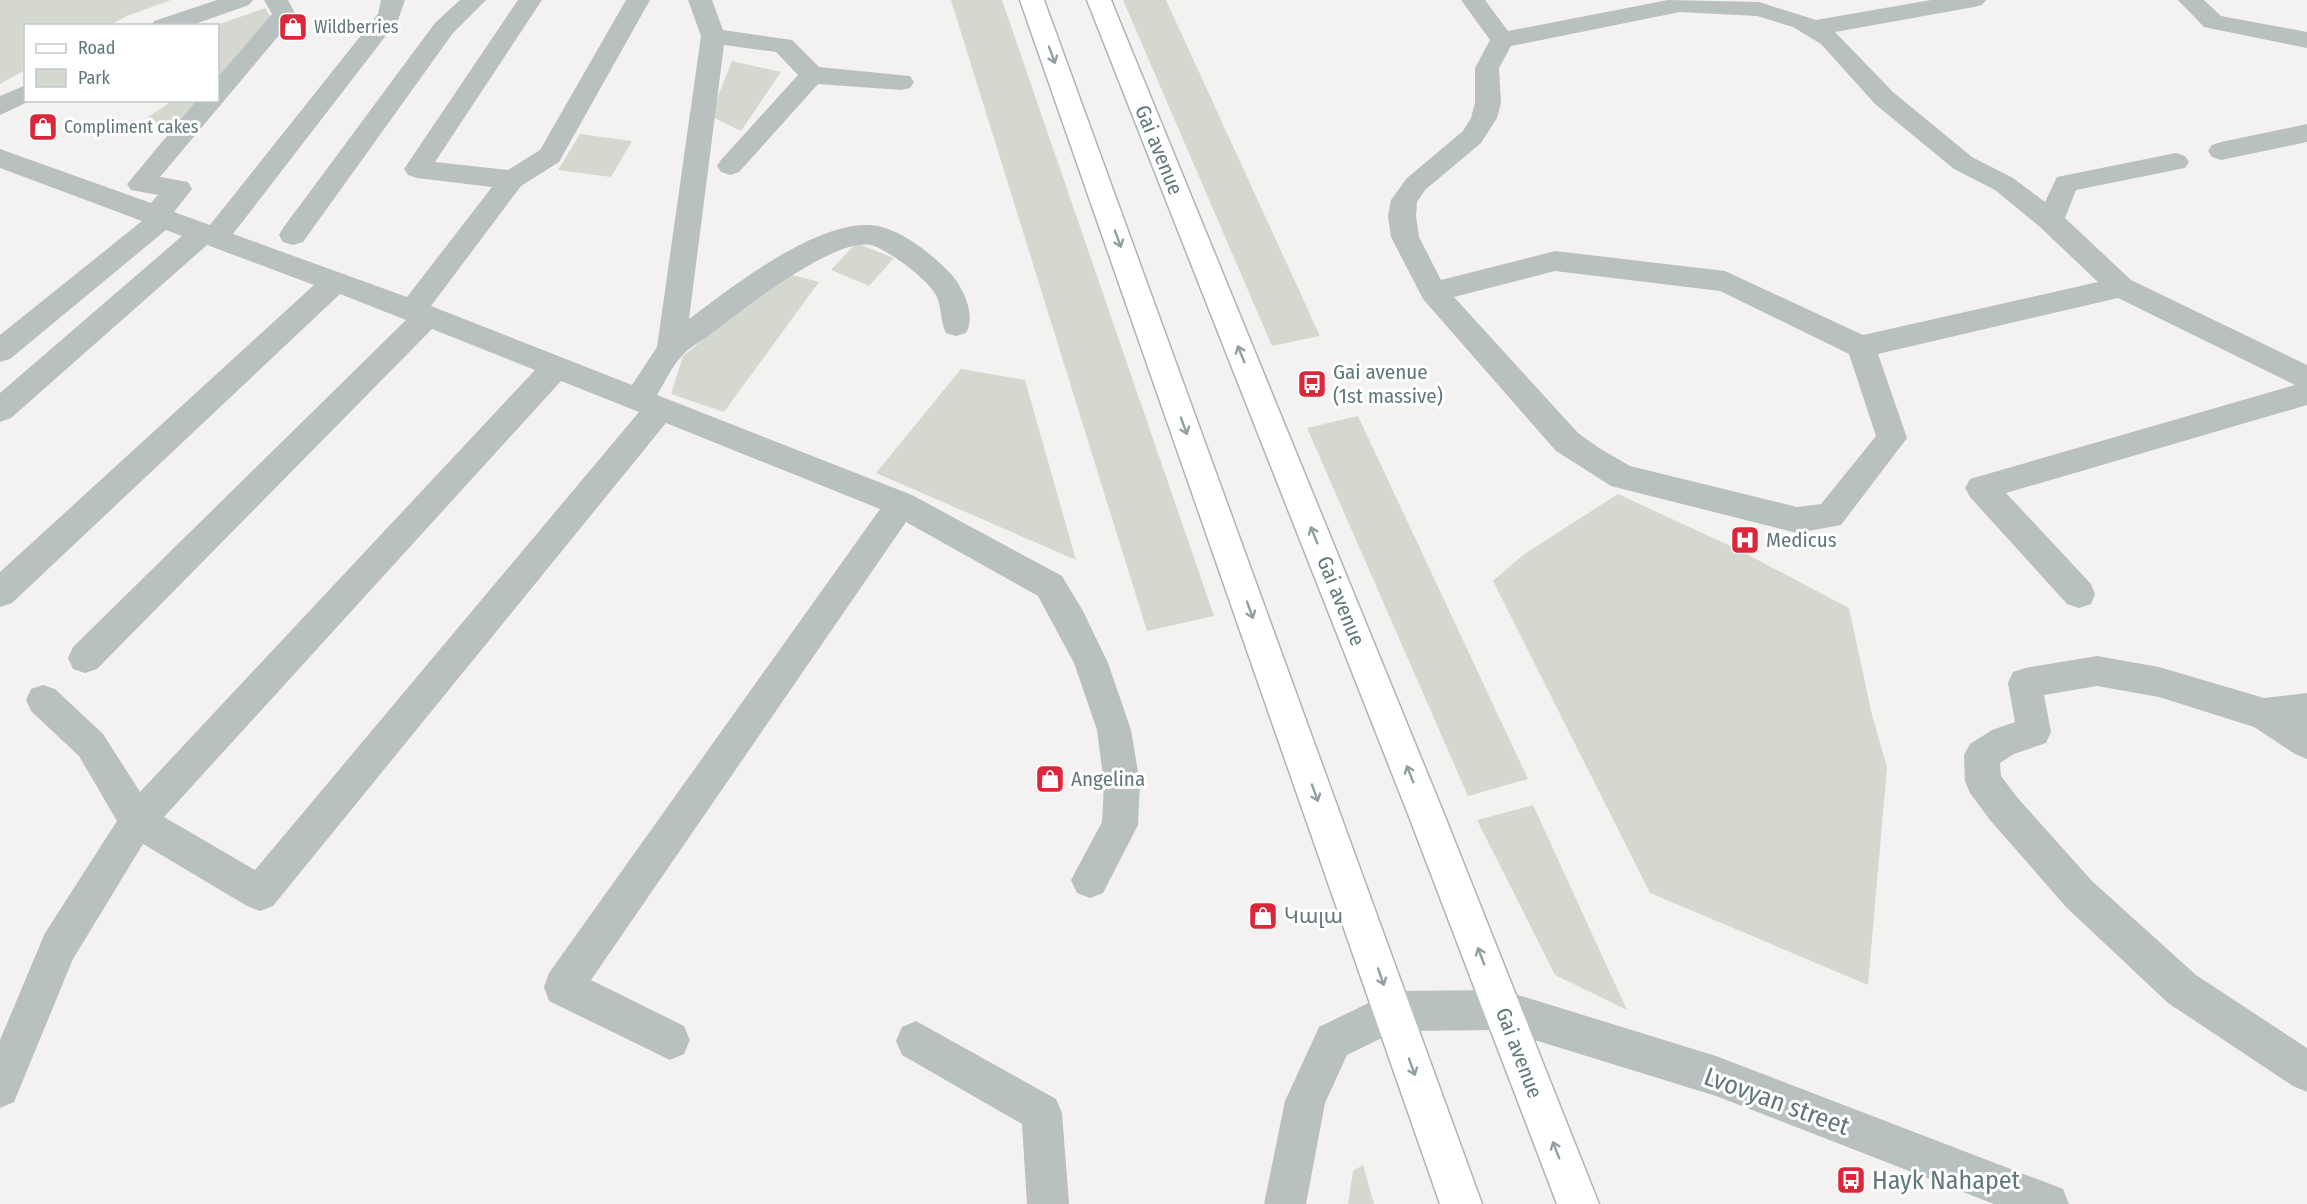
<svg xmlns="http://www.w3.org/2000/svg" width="2307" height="1204" viewBox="0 0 2307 1204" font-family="'Fira Sans Condensed','Noto Sans Armenian',sans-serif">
<rect width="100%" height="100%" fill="#f4f2f0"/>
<g fill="#d5d8cf">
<path d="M0 0H171L127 16 110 25 26 26 25 70 0 84Z"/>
<path d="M951 0H1002L1214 616 1147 631Z"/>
<path d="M1123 0H1166L1320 336 1272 346Z"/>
<path d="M265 8 273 21 218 83V26H214Z"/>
<path d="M732 61 781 72 741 131 710 116Z"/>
<path d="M172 101H202L175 131 145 119Z"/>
<path d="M580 134 632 141 611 177 558 170Z"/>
<path d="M856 243 894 258 869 286 831 270Z"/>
<path d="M785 273 819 282 724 412 671 394 683 356Z"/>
<path d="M961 369 1025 380 1076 560 876 473Z"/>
<path d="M1358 416 1528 779 1468 796 1307 428Z"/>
<path d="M1618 494 1737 549 1849 608 1872 715 1887 767 1868 985 1650 893 1493 581 1523 555Z"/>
<path d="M1533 805 1627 1010 1555 975 1477 820Z"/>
<path d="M1363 1165 1374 1204H1348L1353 1171Z"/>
</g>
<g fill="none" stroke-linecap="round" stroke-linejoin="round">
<g stroke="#acb4b5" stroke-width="3">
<g id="major">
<path d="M1020 0H1044L1482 1204H1440Z"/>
<path d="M1087 0H1111L1444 814 1599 1204H1557L1408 814Z"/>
</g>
</g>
<g fill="#b8c0c0" fill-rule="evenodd">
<path d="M217 0H253L249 5 189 26H151L154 21Z"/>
<path d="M264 0H288L296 15 160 177 188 182 192 189 174 212 210 225 378 14 381 0H405L398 20 233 234 407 297 492 187 417 178 408 175 404 169 518 0H542L435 162 508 170 540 150 626 0H650L559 162 521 186 431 306 632 385 657 347 701 36 688 0H712L723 30 792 40 819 67 910 76 914 82 910 88 901 90 818 84 739 172 730 175 721 172 717 166 721 160 798 75 776 52 724 45 689 319C732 287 814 222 870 225 899 227 932 254 951 274 964 289 976 315 966 333L956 336 946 333C940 321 942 309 937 297 930 281 891 252 874 246 838 233 740 312 711 334 702 341 689 347 682 356 672 366 665 382 657 395L912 495 1062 576 1083 611 1108 663 1131 730 1140 784 1138 825 1103 893 1090 898 1077 893 1071 880 1102 822 1104 784 1097 730 1074 663 1038 596 906 522 591 980 684 1026 690 1040 684 1054 670 1060 549 1001 544 987 549 973 880 509 666 423 273 906 260 911 247 906 143 844 73 959 14 1102 0 1108V1040L45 933 117 821 79 756 31 711 26 700 31 689 43 685 55 689 103 734 140 792 535 370 432 329 97 669 85 673 73 669 68 658 73 647 406 320 340 294 12 603 0 607V572L314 285 207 245 11 418 0 422V393L182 236 166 230 10 359 0 362V335L142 221 0 168V149L151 203 158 195 131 190 127 184 197 100H218V77L272 14ZM561 381 639 412 255 870 164 817Z"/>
<path d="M460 0H486L453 33 303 242 293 245 283 242 279 235 283 228 435 23Z"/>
<path d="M1461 0H1485L1508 31 1668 0 1759 2 1816 20 1931 0H1986L1982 5 1974 7 1835 32 1893 92 1972 157 2013 178 2045 202 2057 177 2176 153 2185 156 2189 162 2185 168 2076 190 2065 218 2131 280 2307 365V405L2006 493 2091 584 2095 594 2091 604 2079 608 2067 604 1970 497 1965 488 1970 479 2295 385 2118 298 1878 354 1907 438 1841 525 1797 533 1611 486 1556 451 1423 299 1391 237 1388 216 1391 200 1407 178 1463 131 1471 118 1475 103V68L1490 40ZM1680 12 1757 16 1793 27 1821 44 1875 104 1954 169 1995 190 2040 227 2098 282 1863 335 1725 271 1555 251 1441 280 1419 237 1416 216 1417 202 1425 190 1481 143 1497 118 1501 103 1499 68 1511 46ZM1555 271 1720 291 1849 354 1876 436 1821 504 1797 507 1630 466 1599 448 1578 433 1454 297Z"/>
<path d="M2178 0H2204L2221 16 2307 32V48L2204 27Z"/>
<path d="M26 85V100H32L0 115V96Z"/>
<path d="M2307 124V142L2221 160 2212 157 2208 151 2212 145 2221 142Z"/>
<path d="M2097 656 2159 667 2264 698 2307 693V759L2295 754 2254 727 2159 697 2097 686 2044 695 2051 732 2046 743 2014 754 2000 763 2001 776 2016 796 2092 881 2196 975 2307 1048V1092L2293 1086 2168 1003 2066 907 1990 820 1970 793 1965 781 1964 755 1970 744 1992 730 2015 722 2008 683 2013 672 2025 668Z"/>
<path d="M1502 990 1716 1056 2063 1189 2069 1204H1994L1716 1096 1502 1030 1396 1031 1347 1055 1325 1103 1306 1204H1264L1285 1101 1319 1027 1393 991Z"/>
<path d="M916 1021 1056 1099 1062 1113 1069 1204H1027L1022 1124 902 1055 896 1041 902 1027Z"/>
</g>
<use href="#major" fill="#fff" fill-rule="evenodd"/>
</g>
<defs><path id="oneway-shaft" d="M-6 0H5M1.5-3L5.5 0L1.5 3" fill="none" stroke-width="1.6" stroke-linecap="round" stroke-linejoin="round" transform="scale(1.5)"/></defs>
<g stroke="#90a0a2">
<use href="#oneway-shaft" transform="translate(1052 55) rotate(70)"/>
<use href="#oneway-shaft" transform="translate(1118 239) rotate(70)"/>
<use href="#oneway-shaft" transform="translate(1241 354) rotate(-112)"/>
<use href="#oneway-shaft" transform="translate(1184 426) rotate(70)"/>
<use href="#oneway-shaft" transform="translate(1314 535) rotate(-112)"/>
<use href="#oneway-shaft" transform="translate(1250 610) rotate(70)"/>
<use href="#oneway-shaft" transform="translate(1410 774) rotate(-112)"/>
<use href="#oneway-shaft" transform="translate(1315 793) rotate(70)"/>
<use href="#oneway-shaft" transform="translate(1481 956) rotate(-111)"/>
<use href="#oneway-shaft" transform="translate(1381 977) rotate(71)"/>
<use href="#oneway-shaft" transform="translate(1412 1067) rotate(70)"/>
<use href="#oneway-shaft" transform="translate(1556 1150) rotate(-111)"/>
</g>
<defs>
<g id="shop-square" transform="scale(1.5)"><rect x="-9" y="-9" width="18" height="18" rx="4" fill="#dc273a" stroke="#fff"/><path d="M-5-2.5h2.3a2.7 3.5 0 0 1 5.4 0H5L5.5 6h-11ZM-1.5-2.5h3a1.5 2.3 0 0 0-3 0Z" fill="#fff"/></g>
<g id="bus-square" transform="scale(1.5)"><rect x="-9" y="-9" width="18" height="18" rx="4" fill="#dc273a" stroke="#fff"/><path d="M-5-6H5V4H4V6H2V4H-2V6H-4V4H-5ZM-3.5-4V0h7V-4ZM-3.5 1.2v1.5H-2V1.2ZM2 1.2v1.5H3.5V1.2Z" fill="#fff"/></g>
<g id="hospital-square" transform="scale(1.5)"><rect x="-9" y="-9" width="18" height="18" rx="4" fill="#dc273a" stroke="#fff"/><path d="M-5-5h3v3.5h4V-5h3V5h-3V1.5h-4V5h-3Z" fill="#fff"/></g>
</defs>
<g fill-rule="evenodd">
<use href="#shop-square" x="293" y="27"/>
<use href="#shop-square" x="43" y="127"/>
<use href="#bus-square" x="1312" y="384"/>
<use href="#hospital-square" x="1745" y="540"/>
<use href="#shop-square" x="1050" y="779"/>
<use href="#shop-square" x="1263" y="916"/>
<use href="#bus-square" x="1851" y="1180"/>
</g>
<g text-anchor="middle" stroke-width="6" stroke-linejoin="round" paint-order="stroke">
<g font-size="18" fill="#60787a" stroke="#fff" text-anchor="start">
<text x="314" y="33">Wildberries</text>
<text x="64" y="133">Compliment cakes</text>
</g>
<g font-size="21" fill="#60787a" stroke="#fff">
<text transform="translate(1159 150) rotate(68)" y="7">Gai avenue</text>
<text transform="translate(1341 601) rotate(68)" y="7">Gai avenue</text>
<text transform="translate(1519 1053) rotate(69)" y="7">Gai avenue</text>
</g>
<g font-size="21" fill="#60787a" stroke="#fff" text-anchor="start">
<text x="1333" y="379">Gai avenue<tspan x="1333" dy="24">(1st massive)</tspan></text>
<text x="1766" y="547">Medicus</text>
<text x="1071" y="786">Angelina</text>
<text x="1284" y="923">Կալա</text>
</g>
<g font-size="26" fill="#60787a" stroke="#fff">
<text transform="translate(1777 1101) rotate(20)" y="9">Lvovyan street</text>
</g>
<g font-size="26" fill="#60787a" stroke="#fff" text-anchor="start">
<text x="1872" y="1189">Hayk Nahapet</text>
</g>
</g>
<rect x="24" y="24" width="195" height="78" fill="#ffffff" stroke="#bfc9ca" stroke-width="1.5"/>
<rect x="36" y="44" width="30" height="9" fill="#ffffff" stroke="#bfc9ca" stroke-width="1.5"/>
<text x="78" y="54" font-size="18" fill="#60787a">Road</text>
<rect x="36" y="69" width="30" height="18" fill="#d5d8cf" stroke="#bfc9ca" stroke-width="1.5"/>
<text x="78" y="84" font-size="18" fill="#60787a">Park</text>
</svg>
